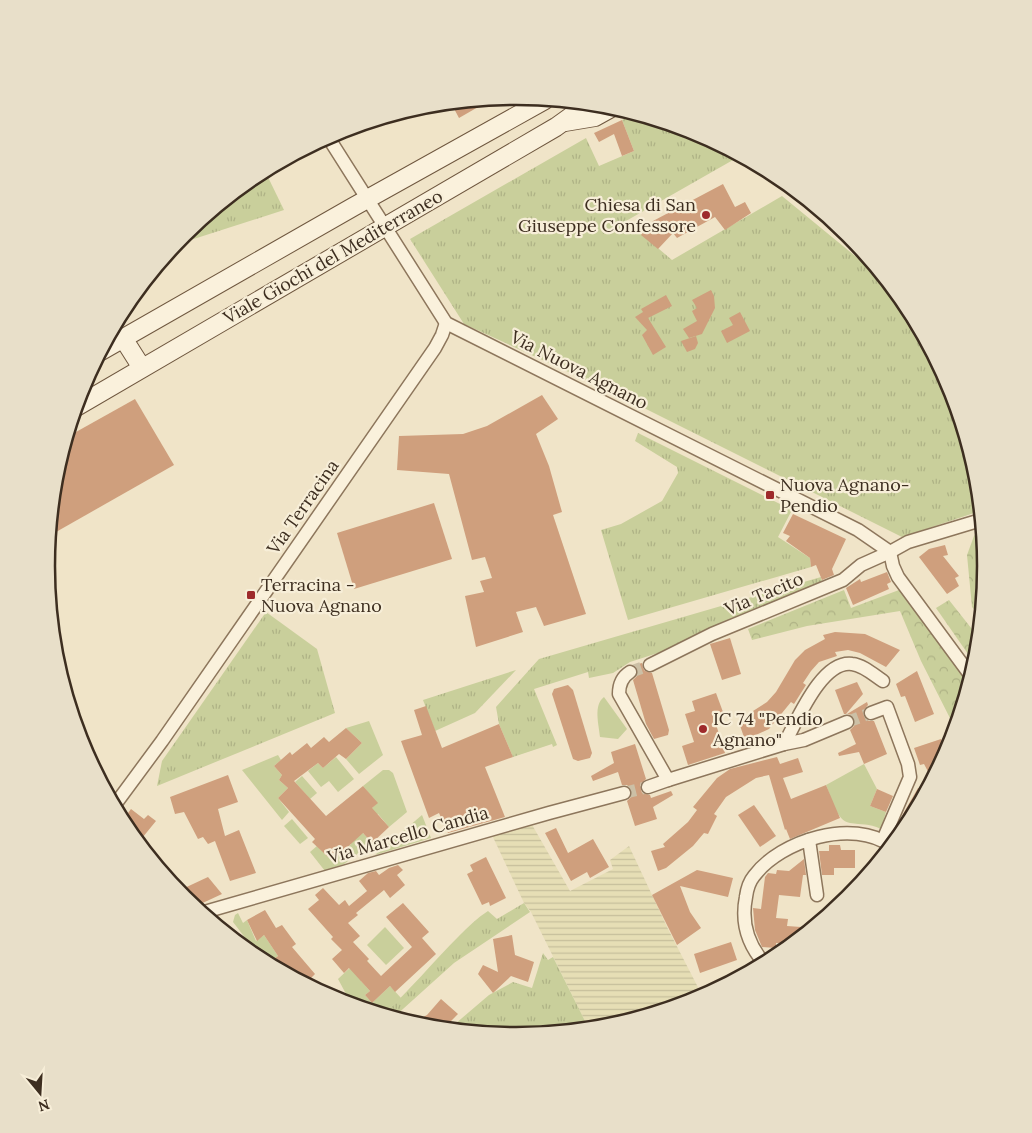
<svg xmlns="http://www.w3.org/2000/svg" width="1032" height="1133" viewBox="0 0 1032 1133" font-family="Lora,serif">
<defs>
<pattern id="farmland-rules" width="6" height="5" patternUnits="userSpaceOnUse" patternTransform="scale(1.25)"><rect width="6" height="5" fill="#e6deb5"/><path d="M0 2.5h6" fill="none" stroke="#c6bf9b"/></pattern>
<pattern id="grass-tufts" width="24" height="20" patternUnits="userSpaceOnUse" patternTransform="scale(1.25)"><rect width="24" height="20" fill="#c9cf9b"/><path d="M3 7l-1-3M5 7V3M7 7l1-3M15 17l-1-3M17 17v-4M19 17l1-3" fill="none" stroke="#aeb285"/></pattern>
<pattern id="forest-crowns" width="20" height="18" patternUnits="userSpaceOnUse" patternTransform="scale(1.25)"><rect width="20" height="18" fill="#c9cf9b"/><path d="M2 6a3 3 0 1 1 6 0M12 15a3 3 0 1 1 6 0" fill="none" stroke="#aeb285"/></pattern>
</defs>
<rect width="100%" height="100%" fill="#f0e4c8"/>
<path fill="url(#farmland-rules)" d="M531 823 570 891 613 869 610 860 629 846 668 929 703 997 695 1001 607 1027 589 1029 531 912 524 903 492 835Z"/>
<g fill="url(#grass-tufts)">
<path d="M633 113 696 133 716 144 733 160 626 221 672 260 782 196 888 283 907 306 950 387 977 475 980 511 902 537 608 390 464 324 410 239 586 138 599 166 634 151 622 120Z"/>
<path d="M265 171 284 210 175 245 184 234 255 176Z"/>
<path d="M638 433 792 510 778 537 810 558 811 567 628 620 601 530 621 524 662 501 678 473 677 467 635 441Z"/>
<path d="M821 577 822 582 703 631 664 651 630 662 613 673 589 678 588 672 534 689 557 745 553 747 552 744 513 757 499 724 496 707 539 659Z"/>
<path d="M266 612 317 649 335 713 157 786 162 761Z"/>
<path d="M516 670 475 713 435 731 423 700Z"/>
<path d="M524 903 530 912 454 963 393 1018 383 1015C410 990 433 962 459 936 468 927 477 918 488 911L497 919Z"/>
<path d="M543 953 548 960 553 957 589 1029 516 1036 488 1034 486 1029 479 1033 448 1030 489 995 513 982 532 988Z"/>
</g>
<g fill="url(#forest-crowns)">
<path d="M982 527 986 567 981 612 978 614 972 607 967 555 974 536Z"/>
<path d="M844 590 851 608 899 590 956 666 969 685 955 728 921 661 900 611 807 626 752 640 748 629Z"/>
<path d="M949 600 979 638 975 664 936 608Z"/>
</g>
<g fill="#c9cf9b">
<path d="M604 697 627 729 618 739 600 737C599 725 593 705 604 697Z"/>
<path d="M369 721 383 755 359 774 346 759 362 743 346 728Z"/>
<path d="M278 755 281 760 274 766 282 775 279 780 288 788 278 798 289 812 282 820 242 770Z"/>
<path d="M336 757 354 779 338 792 329 781 321 787 308 771 318 763 323 768Z"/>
<path d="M864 764 877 789 870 806 886 812 881 829C868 823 862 825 850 823 836 821 831 796 826 785Z"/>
<path d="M383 770H389L393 773 407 812 389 827 378 814 372 818 367 813 377 803 363 786Z"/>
<path d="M302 776 317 793 310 799 295 782Z"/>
<path d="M422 815 431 838 375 855Z"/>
<path d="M292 819 308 838 300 844 284 826Z"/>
<path d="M360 830 372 843 344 864 325 871 310 852 317 846 328 857 340 849 342 852 351 844 342 833Z"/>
<path d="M238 913 243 923 247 920 256 941 264 935 278 956 274 959 277 963 272 966 263 961 233 922 235 915Z"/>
<path d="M385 927 404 948 386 965 367 945Z"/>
<path d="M367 961 374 969 361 981 370 991 365 995 372 1003 390 986 401 998 383 1015 352 1005 338 979 354 964 359 969Z"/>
</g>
<g fill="#cf9f7d">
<path d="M492 99 459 118 451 103 473 101Z"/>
<path d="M622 120 634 151 622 156 614 134 599 142 594 133Z"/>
<path d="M723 184 735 207 745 202 751 213 725 230 715 217 677 238 673 233 658 249 641 235 653 221Z"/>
<path d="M711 290 714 296 715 308 702 334 689 338 683 329 697 321 692 311 697 308 692 300Z"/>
<path d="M666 295 672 306 648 318 666 347 653 355 642 335 647 330 635 317 643 312 641 309Z"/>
<path d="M740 312 750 331 727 343 721 331 733 325 729 318Z"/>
<path d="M696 336 698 343 695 349 687 352 681 341Z"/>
<path d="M542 395 558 419 536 434 549 466 562 512 553 515 586 614 544 626 536 607 516 612 523 632 476 647 465 596 484 592 480 581 492 578 485 557 472 560 449 474 397 470 399 436 463 434 487 426Z"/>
<path d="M135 399 174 465 49 536 55 475 67 437Z"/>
<path d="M434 503 452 559 354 589 337 533Z"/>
<path d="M793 514 846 539 832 569 834 575 822 580 816 565 811 567 810 558 786 541 790 536 783 533Z"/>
<path d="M945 545 948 555 943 556 959 576 955 578 959 586 947 594 919 557 929 549Z"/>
<path d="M887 572 891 582 887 584 889 589 853 605 846 588 860 579 861 582Z"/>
<path d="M835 632 865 634 900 650 886 667 860 653 848 650 835 652 837 656 819 662 811 671 803 683 806 685 794 704 791 702 769 729 745 740 738 720 754 714 753 711 767 702 776 692 795 660 805 650 825 639 823 635Z"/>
<path d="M730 638 741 674 722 680 710 644Z"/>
<path d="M642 663 643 668 645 671 652 673 669 730 668 735 654 739 646 724 633 680 637 676 638 672 634 665Z"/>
<path d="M917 671 934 714 915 722 905 696 901 697 896 684Z"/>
<path d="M857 682 863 694 846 714H844L835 690Z"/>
<path d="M568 685 573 690 592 753 590 758 578 761 573 759 552 694 554 689Z"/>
<path d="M716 693 723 712 713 715 725 753 688 765 682 746 694 742 685 714 695 711 692 701Z"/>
<path d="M867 702 868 705 863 711 864 716 869 721H874L887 754 864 764 859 752 839 756 838 753 856 744 850 730 854 726 855 719 852 715 847 714Z"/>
<path d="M426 706 442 748 499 724 513 757 485 767 505 817 448 833 439 813 429 818 401 741 422 735 414 710Z"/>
<path d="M346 728 362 743 346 759 339 754 323 768 318 763 294 781 326 816 363 786 378 803 372 808 389 827 372 843 363 833 342 852 340 849 328 857 312 842 315 839 278 798 288 788 279 780 282 775 274 766 290 752 292 755 307 743 311 748 324 737 329 742Z"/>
<path d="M941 739 946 753 932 779 924 764 920 765 914 748Z"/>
<path d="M635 744 646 779 640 785 642 793 650 795 651 798 671 791 673 795 653 807 657 819 635 826 627 801 632 796V790L627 785H622L618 772 593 781 591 776 614 763 611 752Z"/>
<path d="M777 757 780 764 798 758 803 772 783 778 791 799 826 785 840 818 790 839 786 829 785 830 769 775 756 778 726 797 714 814 717 816 708 834 704 833 693 846 666 868 658 871 651 851 665 847 663 844 688 822 697 810 693 807 717 778 730 769Z"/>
<path d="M228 775 238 802 218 809 225 836 239 830 256 873 230 881 215 841 208 844 203 837 198 839 184 812 175 814 170 797Z"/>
<path d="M918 788 926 792 906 828 896 840 893 838 903 814Z"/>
<path d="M877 789 893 796 886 812 870 806Z"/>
<path d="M754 805 776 836 760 847 738 815Z"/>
<path d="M131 809 144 819 148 815 156 821 138 843 122 821Z"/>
<path d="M556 828 568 853 593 839 609 867 590 878 587 872 571 881 545 833Z"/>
<path d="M829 845H840L841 850H855V868H834V875H822L819 851H829Z"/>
<path d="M486 857 506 898 490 906 489 902 482 905 467 874 473 871 470 865Z"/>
<path d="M804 859 806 875H803L800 897 779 895 776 918 788 919 787 926 801 927 800 939 793 944 776 943V948L762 947 755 930 753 908 761 909 765 877 768 873 776 874 777 870 789 871Z"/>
<path d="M398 865 403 870 397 875 405 885 390 898 384 890 356 913 358 915 348 923 360 936 353 942 369 959 367 961 381 976 412 947 386 917 403 903 429 932 422 938 436 954 395 992 390 986 372 1003 365 995 370 991 349 968 344 973 332 959 342 950 331 939 333 937 308 909 319 900 315 895 323 888 339 905 345 900 349 906 367 891 359 881 368 873 376 871 379 875 389 868Z"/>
<path d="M697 870 733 878 728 897 680 886 690 912 701 928 677 945 652 895Z"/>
<path d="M208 877 222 894 194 907 178 891Z"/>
<path d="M265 910 276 928 282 925 296 944 292 947 315 974 305 984 284 973 274 959 278 956 264 935 257 941 247 920Z"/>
<path d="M512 935 515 955 534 962 528 982 511 976 493 993 478 974 483 965 498 972 493 939Z"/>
<path d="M731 942 737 960 700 973 694 954Z"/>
<path d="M441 999 458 1014 443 1029 424 1027 412 1023 427 1015Z"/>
</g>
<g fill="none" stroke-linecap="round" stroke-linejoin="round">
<g stroke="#ccc0a6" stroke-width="12" stroke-dasharray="12 6" stroke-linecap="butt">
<path d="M630 672 650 665"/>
<path d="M847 722 871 713"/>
<path d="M624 793 648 787"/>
</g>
<g stroke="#8d765c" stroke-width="15">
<g id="street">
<path d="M328 137 446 323 858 530 890 552"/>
<path d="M890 552 893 566 898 577 971 676"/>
<path d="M650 665 712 634 843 580 861 565 890 552 908 542 981 520"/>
<path d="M630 672C622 677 619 684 619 694L668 780 784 744 804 740 847 722"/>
<path d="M871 713 887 707 908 764 910 777 883 840"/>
<path d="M784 744C797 722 821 660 852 664 863 665 874 675 883 681"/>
<path d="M648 787 668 780"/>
<path d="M114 806 162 741 435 348 442 335 446 323"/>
<path d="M809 840 817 895"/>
<path d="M201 913 549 813 624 793"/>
<path d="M765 964C748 945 741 922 746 897 747 889 749 882 754 876 781 840 853 818 891 846"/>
</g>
</g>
<g stroke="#6f573f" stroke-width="20">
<g id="secondary">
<path d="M565 122 595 117 613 107"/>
<path d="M123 338 142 368"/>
<path d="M101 351 353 207 545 100"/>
<path d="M76 407 556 127 588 104"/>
</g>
</g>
<use href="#street" stroke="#faf1dc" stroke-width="12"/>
<use href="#secondary" stroke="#faf1dc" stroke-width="18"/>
</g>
<g fill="#9e2a2b" stroke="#f7eed8" stroke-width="2">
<circle cx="706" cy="215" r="5"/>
<rect x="765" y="490" width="10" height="10" rx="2.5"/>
<rect x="246" y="590" width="10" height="10" rx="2.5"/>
<circle cx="703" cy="729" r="5"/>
</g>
<g text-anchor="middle" stroke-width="4.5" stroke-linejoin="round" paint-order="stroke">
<g font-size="18" fill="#3d2e20" stroke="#f7eed8" text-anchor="start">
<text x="696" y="211" text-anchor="end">Chiesa di San<tspan x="696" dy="21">Giuseppe Confessore</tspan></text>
<text x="780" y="491">Nuova Agnano-<tspan x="780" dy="21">Pendio</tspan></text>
<text x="261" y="591">Terracina -<tspan x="261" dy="21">Nuova Agnano</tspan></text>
<text x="713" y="725">IC 74 "Pendio<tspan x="713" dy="21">Agnano"</tspan></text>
</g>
<g font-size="18" fill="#3d2e20" stroke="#f7eed8">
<text transform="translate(333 257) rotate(-30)" y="6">Viale Giochi del Mediterraneo</text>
<text transform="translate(579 370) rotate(27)" y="6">Via Nuova Agnano</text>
<text transform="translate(303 507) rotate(-55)" y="6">Via Terracina</text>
<text transform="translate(764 594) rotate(-23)" y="6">Via Tacito</text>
<text transform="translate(408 835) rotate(-16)" y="6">Via Marcello Candia</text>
</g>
</g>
<path d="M0 0H1032V1133H0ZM55 566a461 461 0 1 1 922 0a461 461 0 1 1-922 0Z" fill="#e8dfc9" fill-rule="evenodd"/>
<path fill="none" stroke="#3d2e20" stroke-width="2.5" d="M55 566a461 461 0 1 1 922 0a461 461 0 1 1-922 0Z"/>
<g transform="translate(40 1093) rotate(162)" stroke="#f7eed8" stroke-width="4" paint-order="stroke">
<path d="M0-4L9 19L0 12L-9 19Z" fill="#3d2e20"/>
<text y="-8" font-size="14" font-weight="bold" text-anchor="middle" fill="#3d2e20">N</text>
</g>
</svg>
